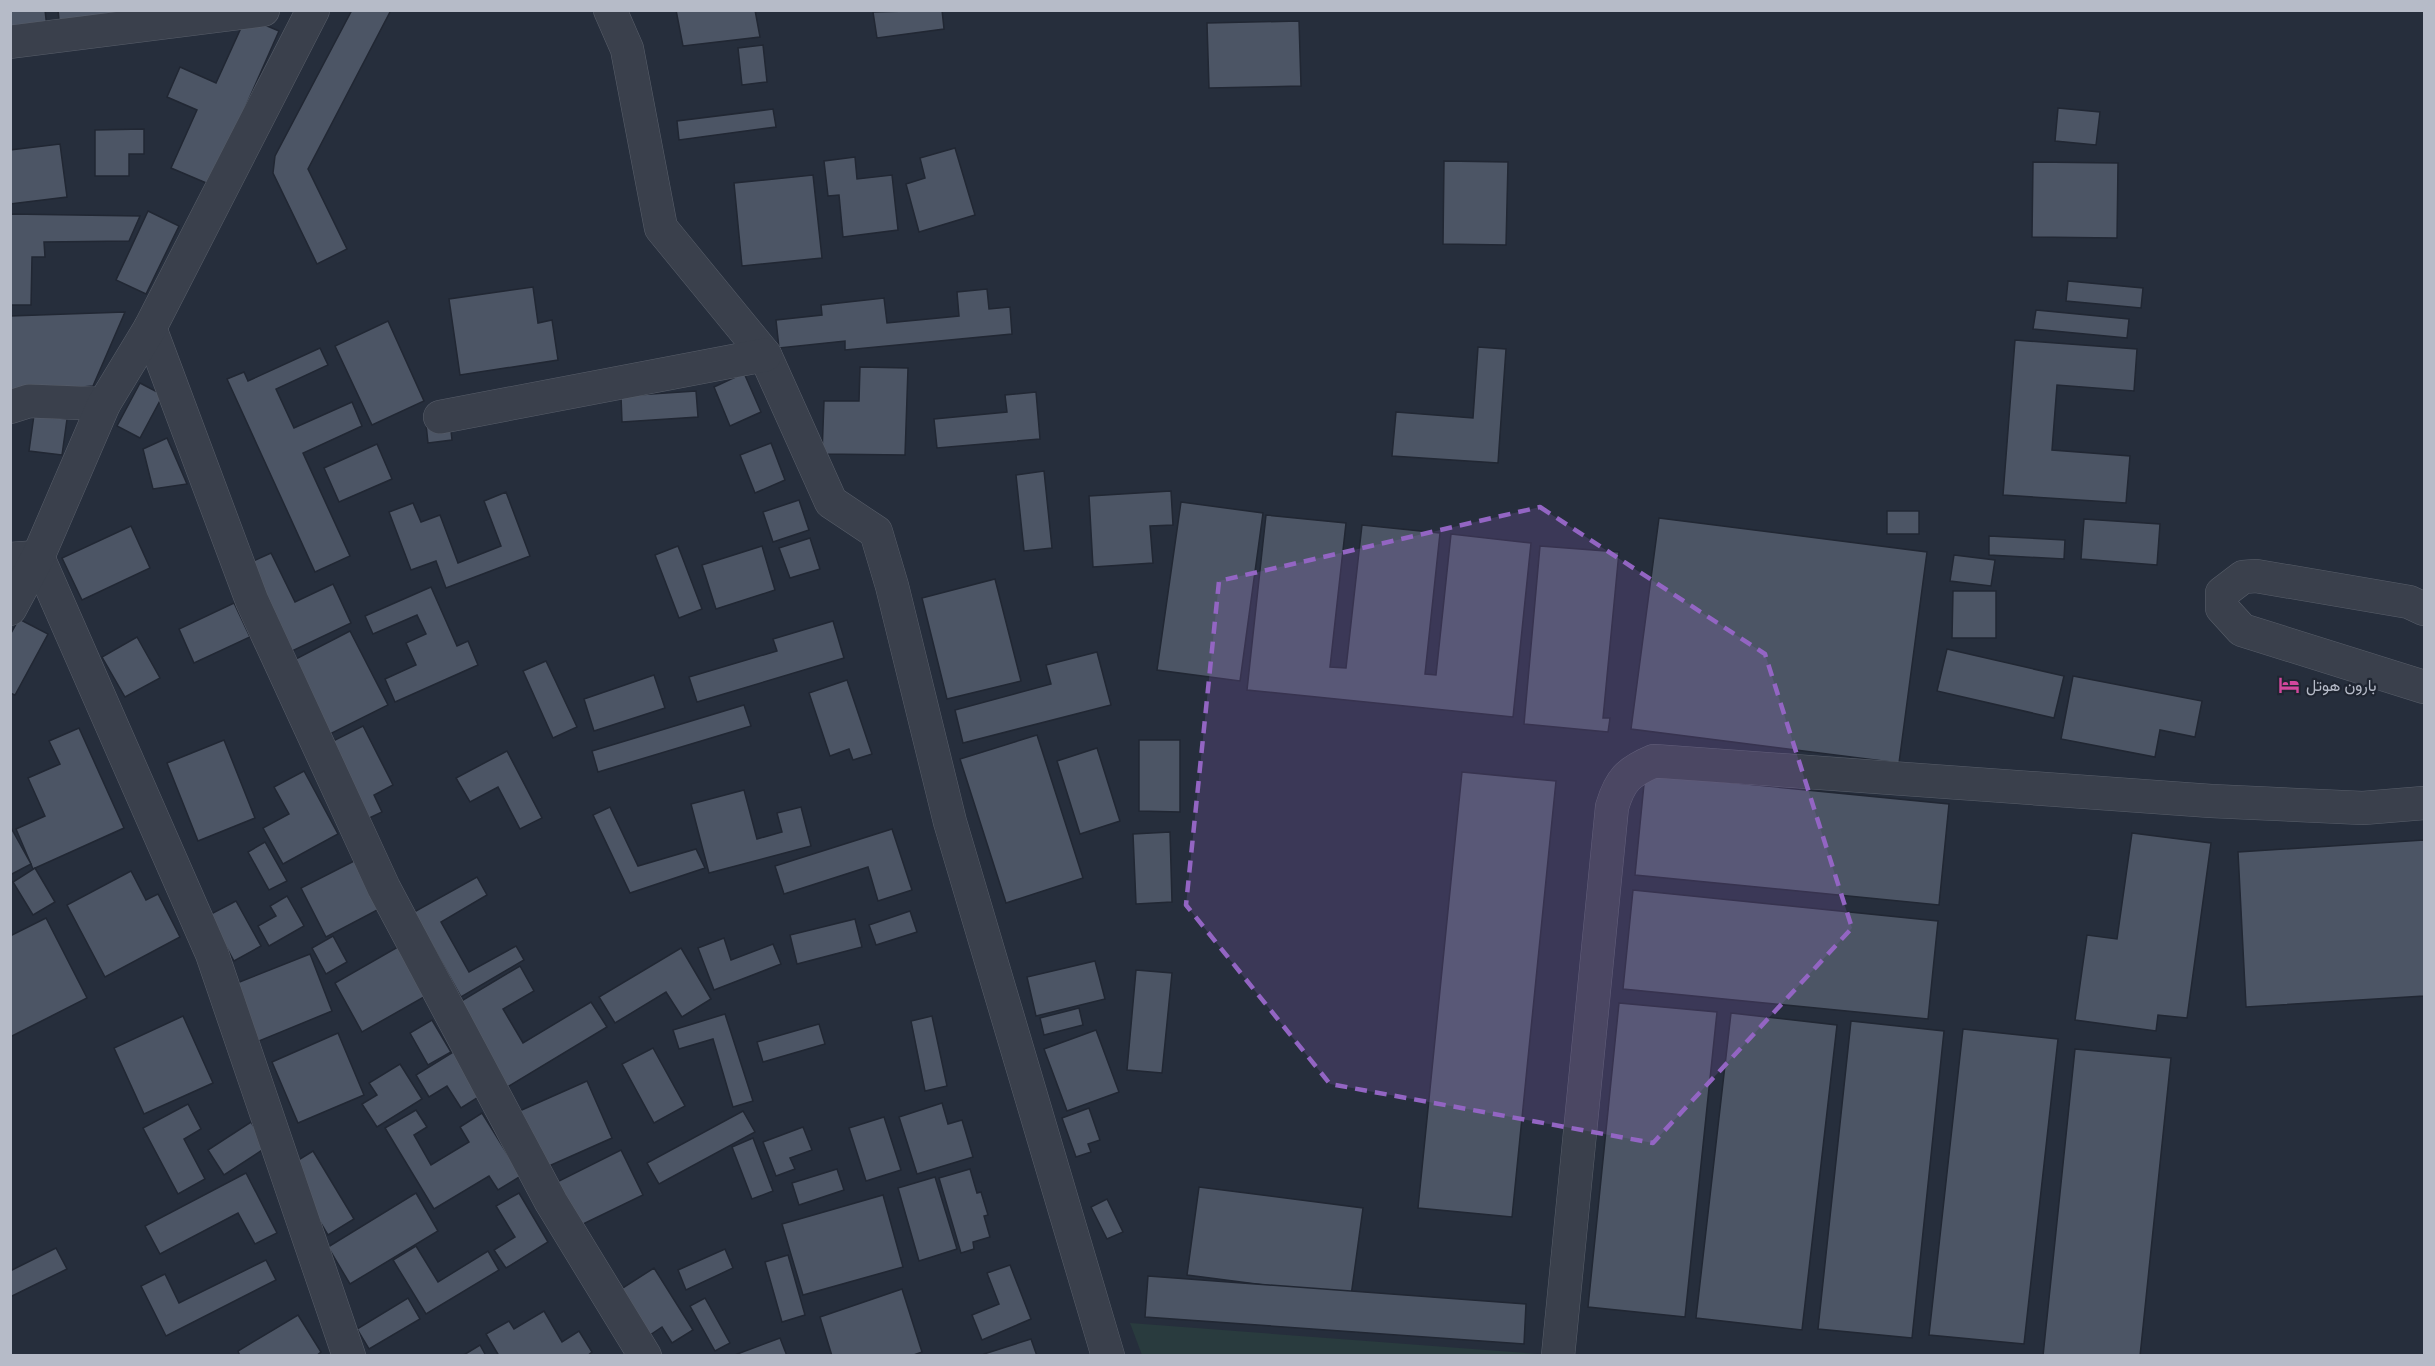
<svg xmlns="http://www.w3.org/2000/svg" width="2435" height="1366" viewBox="0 0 2435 1366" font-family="'Fira Sans',Vazirmatn,sans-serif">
<rect width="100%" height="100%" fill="#262e3c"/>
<path fill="#293b3e" d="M1130 1323 1551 1355H1142Z"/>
<g fill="#4c5565" stroke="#212733" stroke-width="1.5">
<path d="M10 10H45L47 28 10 33Z"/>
<path d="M58 10H177L59 20Z"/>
<path d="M352 10H391L308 169 347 249 317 264 273 173 275 156Z"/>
<path d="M676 10H755L760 37 683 46Z"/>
<path d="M942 10 944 29 877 38 873 12Z"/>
<path d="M246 17 279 31 211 185 171 168 197 110 167 97 180 67 216 83Z"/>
<path d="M1299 21 1301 86 1209 88 1207 23Z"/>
<path d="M763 45 767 82 742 85 738 48Z"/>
<path d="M2058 108 2100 112 2096 145 2055 141Z"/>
<path d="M773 109 776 127 679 140 677 121Z"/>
<path d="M144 129V154H129V176H95V130Z"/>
<path d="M60 144 67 197 10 204V150Z"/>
<path d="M955 148 975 215 919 232 906 184 925 178 920 158Z"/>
<path d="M855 157 857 179 892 175 898 230 843 237 839 195 828 196 824 161Z"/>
<path d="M1444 161 1508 162 1506 245 1443 244Z"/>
<path d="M2033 162 2118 163 2117 238 2032 237Z"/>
<path d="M813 175 822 258 742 266 734 183Z"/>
<path d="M148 211 179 226 146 294 116 280Z"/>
<path d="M10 214 140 216 129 241 44 242 45 257H32L31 305H10Z"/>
<path d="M2068 281 2143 288 2141 308 2066 301Z"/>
<path d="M533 287 538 323 552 320 558 360 460 375 449 299Z"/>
<path d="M987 289 989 309 1010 307 1012 334 845 350V341L779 348 776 320 822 315 821 305 884 298 887 323 959 316 957 292Z"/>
<path d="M2036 310 2129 319 2127 338 2033 329Z"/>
<path d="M125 312 93 386 10 394V316Z"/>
<path d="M388 321 424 401 372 425 335 346Z"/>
<path d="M2015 340 2137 349 2134 391 2057 385 2052 450 2130 456 2126 503 2003 495Z"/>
<path d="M1478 347 1506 349 1498 463 1392 456 1396 412 1473 418Z"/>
<path d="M320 348 328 365 276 389 294 428 352 402 362 426 303 453 350 556 315 572 227 379 244 372 248 381Z"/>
<path d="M860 367 908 368 905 455 822 454 824 401H859Z"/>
<path d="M744 373 761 412 730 426 714 387Z"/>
<path d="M140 383 163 395 140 438 117 426Z"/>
<path d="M696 391 698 417 622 422 621 396Z"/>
<path d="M1036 392 1040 439 937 448 934 419 1007 412 1005 395Z"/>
<path d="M34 415 67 419 62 455 29 451Z"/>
<path d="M450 422 452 440 428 443 426 424Z"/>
<path d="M167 438 187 484 153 489 143 449Z"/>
<path d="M771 443 785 480 755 493 740 455Z"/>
<path d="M377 444 392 479 339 502 324 468Z"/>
<path d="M1044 471 1052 548 1024 551 1016 475Z"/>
<path d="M1171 491 1173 525 1150 526 1153 563 1093 567 1089 496Z"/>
<path d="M506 492 530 556 446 588 436 561 411 570 389 512 413 503 421 522 440 515 458 563 501 546 484 501Z"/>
<path d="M799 500 809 530 773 542 763 512Z"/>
<path d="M1181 502 1263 513 1240 681 1157 670Z"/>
<rect x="1887" y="511" width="32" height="23"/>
<path d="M1266 515 1346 523 1330 667 1346 668 1362 525 1440 533 1425 674 1436 675 1451 534 1531 543 1513 717 1247 690Z"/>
<path d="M1659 518 1927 552 1899 763 1631 729Z"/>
<path d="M2084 519 2160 524 2157 565 2081 559Z"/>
<path d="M131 526 150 568 82 600 62 558Z"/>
<path d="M1989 536 2065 540 2064 559 1989 555Z"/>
<path d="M810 538 820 569 790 578 779 548Z"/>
<path d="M678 546 702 609 679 618 655 555Z"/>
<path d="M762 546 775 590 716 609 702 565Z"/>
<path d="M1540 546 1619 552 1603 718H1610L1608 732 1524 724Z"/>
<path d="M271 553 295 602 333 584 351 623 290 652 249 563Z"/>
<path d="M1954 555 1995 560 1991 586 1950 581Z"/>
<path d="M995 579 1021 681 947 699 922 598Z"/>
<path d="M431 587 457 646 468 641 478 665 395 702 385 679 416 665 406 643 426 634 417 615 373 634 365 616Z"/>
<path d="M1953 591H1996V638H1952Z"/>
<path d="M234 603 250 637 194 663 179 629Z"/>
<path d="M19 619 48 634 15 695 10 693V635Z"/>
<path d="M833 621 844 658 697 702 689 677 777 651 773 639Z"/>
<path d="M350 631 388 705 326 736 288 663Z"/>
<path d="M137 637 160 678 125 697 102 657Z"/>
<path d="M1947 649 2064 676 2054 718 1937 691Z"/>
<path d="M1097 652 1111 705 963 743 955 710 1051 684 1046 665Z"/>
<path d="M546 661 577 727 553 738 523 671Z"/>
<path d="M654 675 665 708 594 731 584 699Z"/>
<path d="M2073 676 2202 701 2195 737 2160 730 2155 757 2061 739Z"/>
<path d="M847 680 872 754 853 760 849 749 830 756 809 693Z"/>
<path d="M744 705 751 726 598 772 592 751Z"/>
<path d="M363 726 393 785 374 795 382 812 363 821 325 745Z"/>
<path d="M79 728 124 828 33 869 16 829 45 816 28 778 60 764 49 741Z"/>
<path d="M1037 735 1083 878 1006 903 960 759Z"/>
<path d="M224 740 255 818 198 841 167 763Z"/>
<path d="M1139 740H1180V812L1139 811Z"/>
<path d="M1097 748 1120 821 1080 834 1057 761Z"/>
<path d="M507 751 542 818 520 829 498 787 470 802 456 778Z"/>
<path d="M304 771 338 834 283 864 263 828 289 814 274 787Z"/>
<path d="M1462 772 1556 781 1512 1217 1418 1208Z"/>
<path d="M1645 774 1949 804 1939 905 1635 875Z"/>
<path d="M744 790 757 839 782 832 777 813 801 807 811 846 709 873 691 804Z"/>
<path d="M610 807 638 866 696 849 705 868 630 893 593 815Z"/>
<path d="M10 826 31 864 10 875Z"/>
<path d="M892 829 912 890 878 901 868 867 784 894 775 866Z"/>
<path d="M1170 832 1172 902 1136 904 1133 834Z"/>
<path d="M2132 833 2211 843 2187 1018 2158 1015 2156 1031 2075 1020 2087 935 2117 939Z"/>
<path d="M2424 840V996L2246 1007 2238 852Z"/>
<path d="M265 842 287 881 269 890 248 852Z"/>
<path d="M358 859 383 907 326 937 301 888Z"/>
<path d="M35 868 55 902 33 915 13 882Z"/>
<path d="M131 871 146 900 158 894 180 937 105 977 67 905Z"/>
<path d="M477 877 487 895 441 922 469 972 516 946 524 960 461 997 414 912Z"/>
<path d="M1633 890 1938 921 1928 1019 1623 989Z"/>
<path d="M287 896 304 926 269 946 258 926 276 916 270 906Z"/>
<path d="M236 901 261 946 234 961 209 915Z"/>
<path d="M910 911 917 932 876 945 869 925Z"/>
<path d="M46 918 87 998 10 1037V936Z"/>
<path d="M855 919 862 947 797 964 790 935Z"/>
<path d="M333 936 347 962 326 974 312 948Z"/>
<path d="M724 938 731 960 773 944 781 964 714 990 698 948Z"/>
<path d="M403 944 431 993 362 1032 335 983Z"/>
<path d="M681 948 711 999 682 1017 666 992 615 1023 599 997Z"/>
<path d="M310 954 332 1011 254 1043 232 985Z"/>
<path d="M1095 961 1105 999 1036 1016 1027 977Z"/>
<path d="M520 966 534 991 503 1009 523 1043 591 1002 607 1027 504 1089 453 1006Z"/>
<path d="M1136 970 1172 973 1162 1073 1127 1070Z"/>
<path d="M1619 1003 1717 1012 1685 1317 1588 1307Z"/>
<path d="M1079 1008 1083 1025 1044 1035 1040 1018Z"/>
<path d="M1731 1013 1837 1025 1802 1330 1696 1318Z"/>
<path d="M725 1014 753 1101 733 1107 713 1039 679 1049 673 1030Z"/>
<path d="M183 1016 213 1083 144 1114 114 1048Z"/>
<path d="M932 1016 947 1086 925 1091 911 1021Z"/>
<path d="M432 1020 451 1052 428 1065 410 1033Z"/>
<path d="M1851 1021 1944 1031 1912 1338 1818 1329Z"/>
<path d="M819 1024 825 1044 763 1062 757 1042Z"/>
<path d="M1963 1029 2058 1039 2024 1344 1929 1335Z"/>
<path d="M1096 1030 1119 1092 1067 1111 1044 1049Z"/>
<path d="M338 1033 364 1095 298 1123 272 1062Z"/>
<path d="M653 1048 685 1106 654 1123 622 1064Z"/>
<path d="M458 1049 485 1093 461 1108 447 1086 429 1097 416 1075Z"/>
<path d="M2075 1049 2171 1058 2140 1356H2043Z"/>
<path d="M400 1064 422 1099 377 1127 362 1104 377 1095 369 1083Z"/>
<path d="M587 1081 612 1138 540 1170 515 1113Z"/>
<path d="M942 1103 948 1124 962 1120 973 1157 917 1174 899 1117Z"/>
<path d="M188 1104 201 1129 184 1139 205 1179 178 1194 143 1128Z"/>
<path d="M1089 1108 1100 1140 1088 1144 1091 1152 1076 1157 1062 1118Z"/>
<path d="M416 1110 427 1127 414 1135 431 1165 469 1142 460 1127 482 1113 521 1176 498 1190 489 1176 434 1209 385 1128Z"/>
<path d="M743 1111 755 1132 659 1184 647 1163Z"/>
<path d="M884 1117 901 1170 866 1181 849 1128Z"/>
<path d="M251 1122 267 1147 224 1175 208 1150Z"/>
<path d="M803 1127 812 1150 790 1158 795 1169 776 1176 763 1142Z"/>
<path d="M753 1138 773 1191 752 1199 732 1147Z"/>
<path d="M621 1150 643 1195 579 1226 557 1182Z"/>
<path d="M313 1151 354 1219 328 1235 287 1167Z"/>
<path d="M837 1169 844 1190 799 1205 792 1183Z"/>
<path d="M970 1169 977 1193 981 1192 988 1215 984 1216 990 1237 973 1242 974 1249 961 1253 939 1178Z"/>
<path d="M246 1173 277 1233 255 1244 238 1213 160 1254 145 1226Z"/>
<path d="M935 1177 957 1249 919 1261 898 1188Z"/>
<path d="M1199 1187 1363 1208 1351 1296 1187 1275Z"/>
<path d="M416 1193 438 1231 350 1284 328 1247Z"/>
<path d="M519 1193 548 1242 506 1268 494 1250 515 1237 496 1206Z"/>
<path d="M883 1195 903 1267 803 1295 782 1224Z"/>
<path d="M1107 1199 1123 1232 1107 1239 1091 1207Z"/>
<path d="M416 1246 438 1282 488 1251 499 1270 426 1314 393 1260Z"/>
<path d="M56 1248 67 1269 10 1297V1271Z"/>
<path d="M725 1249 733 1268 686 1290 678 1270Z"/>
<path d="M788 1255 805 1315 782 1322 765 1262Z"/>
<path d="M266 1260 276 1280 166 1336 141 1286 165 1274 179 1303Z"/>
<path d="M1010 1265 1031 1319 982 1340 972 1315 999 1304 987 1273Z"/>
<path d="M654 1268 693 1330 672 1343 662 1327 647 1337 618 1291Z"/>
<path d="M1148 1276 1526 1304 1524 1344 1145 1317Z"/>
<path d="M902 1289 922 1352 911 1356H832L820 1317Z"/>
<path d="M408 1298 420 1319 369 1349 357 1329Z"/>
<path d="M705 1298 730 1343 715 1351 690 1306Z"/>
<path d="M544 1311 562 1342 579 1331 592 1352 587 1356H499L486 1334 509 1321 514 1329Z"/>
<path d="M298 1315 321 1352 316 1356H240L238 1351Z"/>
<path d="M780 1338 787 1356H732Z"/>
<path d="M1031 1339 1037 1356H984V1354Z"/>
<path d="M480 1345 486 1356H462Z"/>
</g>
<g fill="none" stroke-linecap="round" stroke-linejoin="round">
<g stroke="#585e6a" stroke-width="34">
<g id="minor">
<path d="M610 10 627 49 661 228 765 355 831 502 876 532 892 586 950 822 1108 1356"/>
<path d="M10 42 263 10"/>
<path d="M150 328 252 601 384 888 551 1202 645 1356"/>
<path d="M10 407 29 401 104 404"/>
<path d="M440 417 765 355"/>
<path d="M10 559 38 557 212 954 349 1356"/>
<path d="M10 609 38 557 104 404 150 328 313 10"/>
<path d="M2424 609 2409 602 2256 576 2243 577 2222 593V608L2242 630 2424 687"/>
<path d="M1558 1356 1612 807C1620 780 1628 772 1654 761L2211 801 2363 808 2424 803"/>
</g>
</g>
<use href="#minor" stroke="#3a404c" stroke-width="33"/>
</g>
<path fill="#9365c3" fill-opacity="0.2" stroke="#9365c3" stroke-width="4.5" stroke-dasharray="12 8" stroke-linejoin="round" d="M1540 507 1765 654 1852 928 1653 1143 1330 1084 1186 905 1219 581Z"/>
<defs>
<g id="hotel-bare" transform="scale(1.62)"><path d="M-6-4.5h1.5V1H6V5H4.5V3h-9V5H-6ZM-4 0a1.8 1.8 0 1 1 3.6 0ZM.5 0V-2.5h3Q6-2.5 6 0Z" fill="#d1479c" stroke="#1f2531" stroke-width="2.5" paint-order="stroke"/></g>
</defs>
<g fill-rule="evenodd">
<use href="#hotel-bare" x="2289" y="685"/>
</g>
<g text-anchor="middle" stroke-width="4.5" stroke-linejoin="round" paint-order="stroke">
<g font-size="16" fill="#b6bbc8" stroke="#1f2531" text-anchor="start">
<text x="2306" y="691">بارون هوتل</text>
</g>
</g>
<rect width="2435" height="1366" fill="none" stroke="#b6bbc8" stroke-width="24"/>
</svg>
